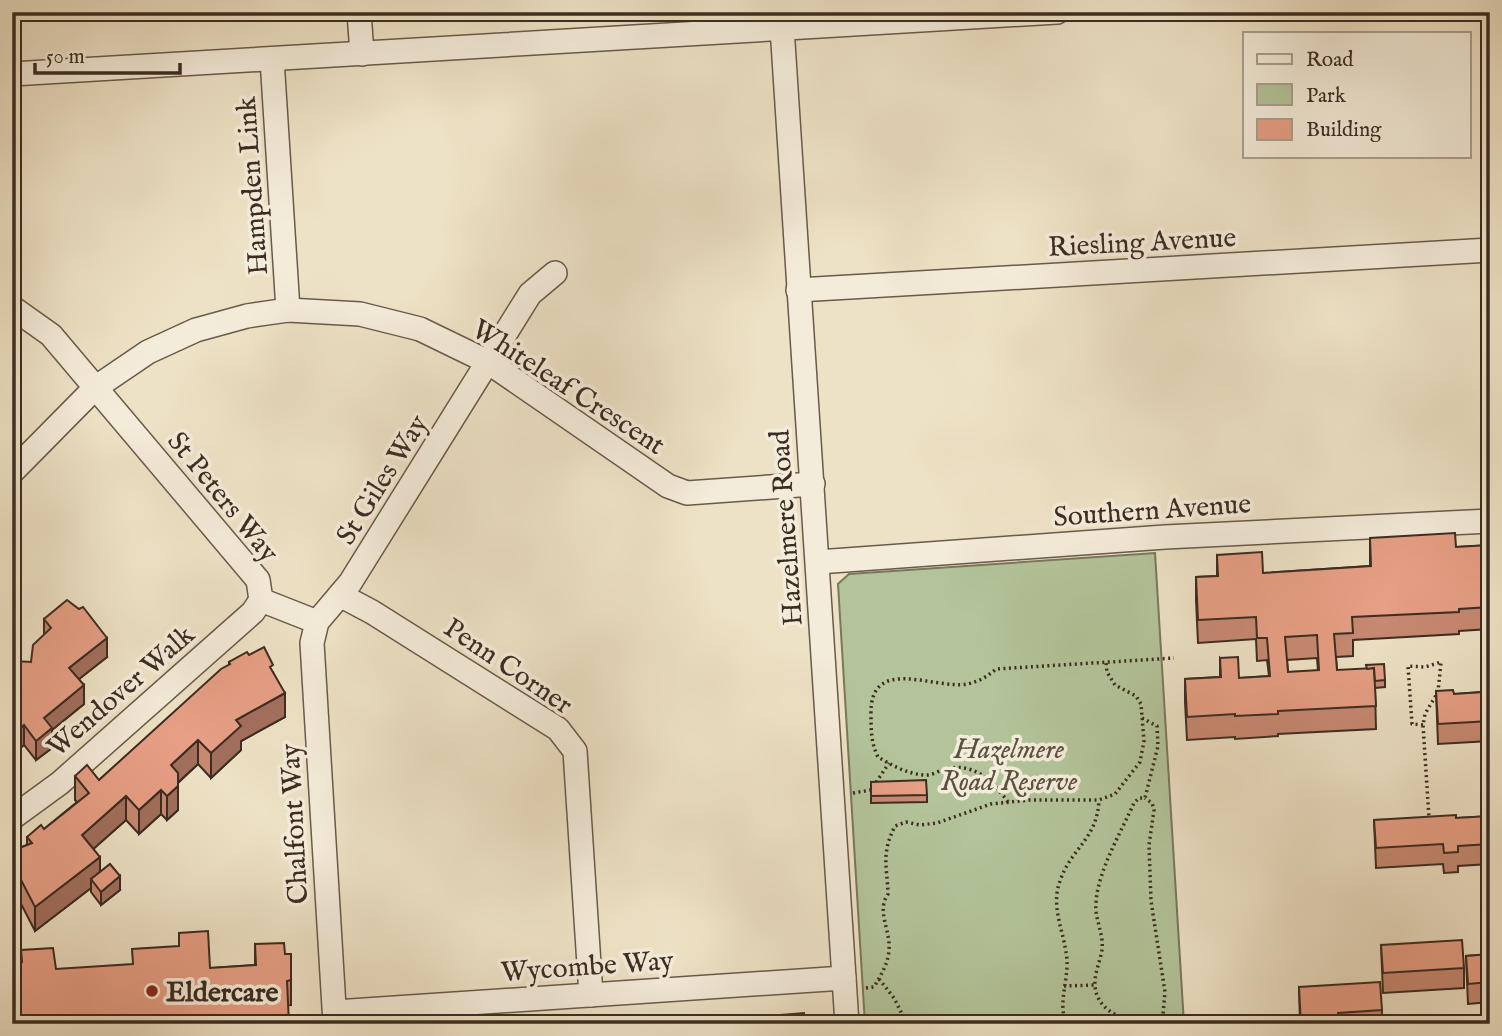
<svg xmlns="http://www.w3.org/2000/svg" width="1502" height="1036" viewBox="0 0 1502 1036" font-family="'IM FELL English',serif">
<rect width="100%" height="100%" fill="#eee2c6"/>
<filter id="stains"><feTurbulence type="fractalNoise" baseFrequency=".00286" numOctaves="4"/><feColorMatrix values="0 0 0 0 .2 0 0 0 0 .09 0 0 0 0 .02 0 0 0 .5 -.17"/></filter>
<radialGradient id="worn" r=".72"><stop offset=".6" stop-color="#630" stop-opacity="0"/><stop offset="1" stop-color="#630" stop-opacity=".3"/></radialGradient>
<path fill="#b3c49a" stroke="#78785e" stroke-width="2" d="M1155 553 1184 1024H865L838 584 849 574Z"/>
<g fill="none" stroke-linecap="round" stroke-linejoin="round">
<g stroke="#695a4b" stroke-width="26">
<g id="minor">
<path d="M359 12 362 54"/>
<path d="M781 12 847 1024"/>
<path d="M272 59 288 310"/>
<path d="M12 74 1057 12"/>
<path d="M798 290 1490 250"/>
<path d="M13 308 51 335 258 580 261 600 317 622"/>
<path d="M12 472 95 388 148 352 196 330 247 316 288 310 360 314 420 329 488 362 668 486 687 493 813 484"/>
<path d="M818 562 1165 537 1490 521"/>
<path d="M340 595 372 612 558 729 575 751 591 995"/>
<path d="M12 818 60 783 253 612 261 600"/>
<path d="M335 1012 844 978"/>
<path d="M335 1024 312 643 317 622 350 583 530 294 555 273"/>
</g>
</g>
<g stroke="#3d2c22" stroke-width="3.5" stroke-dasharray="2 3.5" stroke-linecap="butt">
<path d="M1142 718 1157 726 1158 746 1145 798H1139L1134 803C1121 832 1098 871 1096 902 1094 918 1104 933 1102 950 1100 962 1094 974 1095 986 1097 1013 1129 1023 1152 1023L1163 1014 1165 992 1151 901 1149 845 1154 810 1152 803 1145 798"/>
<path d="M1423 725 1412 724 1408 666 1425 667 1441 662 1438 692 1425 714 1423 725 1429 818"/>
<path d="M853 793 871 790 889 763"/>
<path d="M1008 802C992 780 974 762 945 769 938 771 931 776 924 775 908 774 891 765 878 757 871 743 871 730 871 715 869 654 935 690 967 684 978 682 987 677 996 669L1174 658"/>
<path d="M879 979 894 998 907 1024"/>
<path d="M1064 986 1095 985"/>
<path d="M866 988 874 987C881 975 888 964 889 950 891 931 876 911 888 894 887 865 881 854 895 826L906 822 920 825 937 823 991 804 1030 800H1099L1115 794 1140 762 1144 741 1141 704 1136 696 1115 685 1107 672 1106 663"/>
<path d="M1066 1024C1058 1002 1068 982 1067 960 1065 933 1050 908 1060 881 1071 848 1097 840 1099 800"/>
</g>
<use href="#minor" stroke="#f4ecda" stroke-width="23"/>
</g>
<g fill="#c78972" stroke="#3d2c22" stroke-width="2" fill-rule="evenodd">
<path d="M1370 538 1456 547 1490 545V629L1459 631V634L1353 640V656L1336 657 1337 670 1385 680V687L1375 688 1376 729 1278 734V736L1235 739V737L1187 740 1185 702V679L1220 677V658L1239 678 1269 676 1267 660 1257 661 1256 639 1198 643 1196 600V577L1217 576V555L1263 573 1370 566ZM1317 658 1318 671 1288 672 1287 660Z"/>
<path d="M44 619 107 657 79 679 84 704 52 730V748L36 760 24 745 12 754 31 662 44 635Z"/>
<path d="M249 655 273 672 285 717 241 741V750L211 778 198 764 178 783V810L167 820 161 814 139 834 126 820 93 849 100 872 120 890 101 905 91 892V888L35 931 19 900 12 903V851L27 845V837L44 829 77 802 75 800V776L99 780 229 665V662Z"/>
<path d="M1490 687V741L1438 744 1436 691 1454 694 1482 692Z"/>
<path d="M871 782 927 795V802L871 803Z"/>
<path d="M1490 816V864L1458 866V872L1444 873 1443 864 1376 868 1374 820 1456 818Z"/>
<path d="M255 944 285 954H291V1005L12 1024 21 962V950L56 969 210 968 255 965Z"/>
<path d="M1381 945 1464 968V988L1383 993Z"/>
<path d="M1490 954V1002L1468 1004 1466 956Z"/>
<path d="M1299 987 1382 1010V1024H1300Z"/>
</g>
<g fill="#a26f5d" stroke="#3d2c22" stroke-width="2">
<path d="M107 638V657L69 687V668Z"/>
<path d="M84 685V704L52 730V748L36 760V741L44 718Z"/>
<path d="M285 693V717L241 741V750L211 778V753L236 720Z"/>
<path d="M24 725V745L12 754V735Z"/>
<path d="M198 740V764L171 789V765Z"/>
<path d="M178 786V810L167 820V796Z"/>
<path d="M161 790V814L139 834V810Z"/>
<path d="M126 796V820L82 859V835Z"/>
<path d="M100 857V881L91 879V888L35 931V907Z"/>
<path d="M19 876V900L12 903V879Z"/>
<path d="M120 876V890L101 905V892Z"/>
</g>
<g fill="#e79f85" stroke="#3d2c22" stroke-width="2" fill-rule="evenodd">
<path d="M1455 533 1456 547 1490 545V607L1459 609V612L1352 617 1353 633 1334 634 1337 670 1374 668 1376 706 1278 711V714L1235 716V714L1187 717 1185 679 1221 677 1220 658 1238 657 1239 678 1270 676 1267 638H1257L1256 617 1198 620 1196 577 1218 576 1217 555 1262 552 1263 573 1371 566 1370 538ZM1317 635 1319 670 1288 672 1285 637Z"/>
<path d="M67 600 79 609 83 607 107 638 69 668 84 685 44 718 52 728 36 741 24 725 12 735V662L14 661 31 662 33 645 51 628 44 619Z"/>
<path d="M264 647 273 665 270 667 285 693 236 720 241 726 211 753 198 740 171 765 178 773V786L167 796 161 790 139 810 126 796 82 835 100 857 35 907 19 876 12 879V851L32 843 27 837 41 825 44 829 89 793 75 776 87 765 99 780 221 669 230 664 229 662 247 652 249 655Z"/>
<path d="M1384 664 1385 680 1375 681 1374 668 1367 669 1366 665Z"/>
<path d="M1490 687V721L1438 724 1436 691 1453 690 1454 694 1483 692 1482 688Z"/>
<path d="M926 780 927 795 871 796V782Z"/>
<path d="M1456 815V818L1490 816V844L1458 846V852L1444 853 1443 844 1376 848 1374 820Z"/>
<path d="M110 864 120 876 101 892 91 879Z"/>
<path d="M208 931 210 968 256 965 255 944 284 943 285 954H291V980L287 981 289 1024H12V963L22 962 21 950 53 948 56 969 133 964 132 949 179 946V933Z"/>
<path d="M1462 940 1464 968 1383 973 1381 945Z"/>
<path d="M1490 954V982L1468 984 1466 956Z"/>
<path d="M1380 982 1382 1010 1338 1013 1339 1024H1301L1299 987Z"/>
<path d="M804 1013 805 1024H782L781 1015Z"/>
</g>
<circle fill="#8f2418" stroke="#f4ecda" stroke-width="2.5" cx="152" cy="991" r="7"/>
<g text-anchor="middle" stroke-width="7" stroke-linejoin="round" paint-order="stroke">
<g font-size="28" fill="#3d2c22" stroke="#f4ecda">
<text transform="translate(251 186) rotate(-94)" y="10">Hampden Link</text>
<text transform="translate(1142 241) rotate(-3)" y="10">Riesling Avenue</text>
<text transform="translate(569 386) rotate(33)" y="10">Whiteleaf Crescent</text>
<text transform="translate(381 479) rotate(-58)" y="10">St Giles Way</text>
<text transform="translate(224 496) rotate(51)" y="10">St Peters Way</text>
<text transform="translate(1152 509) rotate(-4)" y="10">Southern Avenue</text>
<text transform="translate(785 528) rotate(-94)" y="10">Hazelmere Road</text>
<text transform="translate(509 665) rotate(34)" y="10">Penn Corner</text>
<text transform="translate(120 690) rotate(-41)" y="10">Wendover Walk</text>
<text transform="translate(293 824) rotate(-93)" y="10">Chalfont Way</text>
<text transform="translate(587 965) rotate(-4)" y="10">Wycombe Way</text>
</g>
<g font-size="28" font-style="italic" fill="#5a5240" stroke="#f4ecda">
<text x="1009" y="758">Hazelmere<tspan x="1009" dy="32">Road Reserve</tspan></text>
</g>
<g font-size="28" font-weight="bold" fill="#3d2c22" stroke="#f4ecda" text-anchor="start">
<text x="166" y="1001">Eldercare</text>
</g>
</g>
<rect width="1502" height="1036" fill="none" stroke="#eee2c6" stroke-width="42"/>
<rect x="14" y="14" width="1474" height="1008" fill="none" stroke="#3d2c22" stroke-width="3.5"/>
<rect x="21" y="21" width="1460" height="994" fill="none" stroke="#3d2c22" stroke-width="2"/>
<rect x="1243" y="32" width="228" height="126" fill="#f4ecda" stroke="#ab9f90" stroke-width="2"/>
<rect x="1257" y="54" width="35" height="10" fill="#f4ecda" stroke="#ab9f90" stroke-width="2"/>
<text x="1306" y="66" font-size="21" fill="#3d2c22">Road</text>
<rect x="1257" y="84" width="35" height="21" fill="#b3c49a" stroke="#ab9f90" stroke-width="2"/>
<text x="1306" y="102" font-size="21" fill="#3d2c22">Park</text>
<rect x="1257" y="119" width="35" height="21" fill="#e79f85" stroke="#ab9f90" stroke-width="2"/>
<text x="1306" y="136" font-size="21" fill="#3d2c22">Building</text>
<path d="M35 63v10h145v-10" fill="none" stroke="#3d2c22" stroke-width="3.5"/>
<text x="46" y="63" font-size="21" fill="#3d2c22" stroke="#f4ecda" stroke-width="5" paint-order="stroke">50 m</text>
<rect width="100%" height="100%" filter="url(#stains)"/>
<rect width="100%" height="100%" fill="url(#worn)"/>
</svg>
